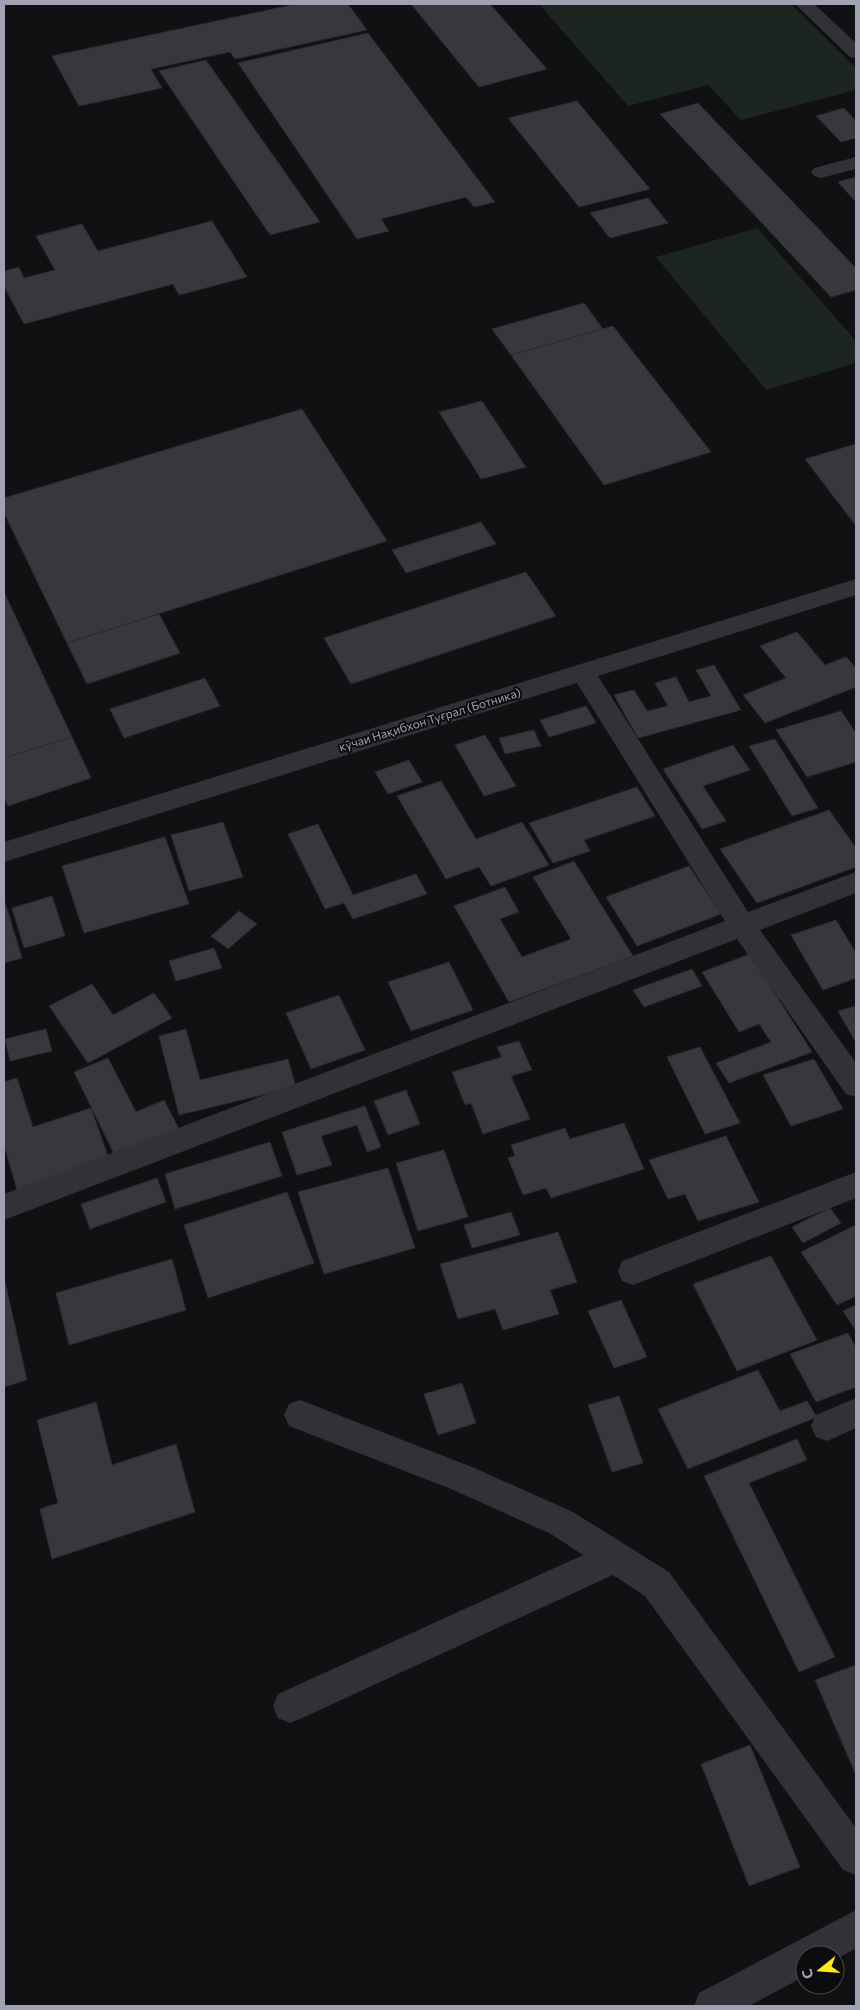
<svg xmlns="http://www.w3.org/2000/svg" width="860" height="2010" viewBox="0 0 860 2010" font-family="Commissioner,sans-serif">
<rect width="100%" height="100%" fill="#111012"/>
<g fill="#1c251f">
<path d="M539 4H791L856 68V90L741 120 708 85 628 106Z"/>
<path d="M757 228 856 341V363L766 390 656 257Z"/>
</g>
<g fill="#38373d" stroke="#2b2a2e">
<path d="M296 4H348L367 30 235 59 230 52 151 69 162 88 79 106 52 56Z"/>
<path d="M411 4H490L547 69 479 87Z"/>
<path d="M368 33 495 202 474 207 466 197 381 219 389 231 357 239 238 63Z"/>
<path d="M206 60 320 222 270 235 159 71Z"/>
<path d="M577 101 650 189 579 207 508 118Z"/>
<path d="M698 103 856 268V290L831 297 660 114Z"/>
<path d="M844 108 856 121V138L841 142 816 116Z"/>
<path d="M856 177V200L855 201 838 182Z"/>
<path d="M648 198 668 223 610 238 590 213Z"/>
<path d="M212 221 247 277 179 295 173 284 24 324 4 286V271L19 267 24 278 55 270 36 236 82 224 98 251Z"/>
<path d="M584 303 603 329 511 355 492 329Z"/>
<path d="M613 326 711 452 604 485 511 355Z"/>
<path d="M482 401 526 467 481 479 439 412Z"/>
<path d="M302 409 387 541 67 643 4 513V498Z"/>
<path d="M856 444V526L805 459Z"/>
<path d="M481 522 496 544 406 573 392 550Z"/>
<path d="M526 572 556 616 351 684 324 638Z"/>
<path d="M4 592 72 737 4 758Z"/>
<path d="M159 614 180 653 87 684 67 643Z"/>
<path d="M797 632 825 665 846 657 856 668V687L765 723 743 695 786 678 760 646Z"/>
<path d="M714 665 741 710 638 738 614 695 634 690 647 711 668 706 655 683 676 677 689 702 711 696 696 670Z"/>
<path d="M205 678 220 706 124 738 110 709Z"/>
<path d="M586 706 596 723 549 737 540 720Z"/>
<path d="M841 711 856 733V762L807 777 776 730Z"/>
<path d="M534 730 541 746 505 754 499 738Z"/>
<path d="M485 735 516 786 484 796 455 745Z"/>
<path d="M72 737 91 778 8 806 4 797V758Z"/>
<path d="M775 739 818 808 792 816 749 746Z"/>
<path d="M733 745 750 770 703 786 726 821 702 829 663 769Z"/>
<path d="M409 760 422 782 388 794 375 772Z"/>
<path d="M441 781 476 839 522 822 549 865 491 886 479 867 446 879 397 796Z"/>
<path d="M637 787 655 816 584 840 590 851 553 863 529 823Z"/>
<path d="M829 810 856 848V867L757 903 720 849Z"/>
<path d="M223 822 243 877 189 891 171 835Z"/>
<path d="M318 824 353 895 416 874 427 894 353 919 344 903 325 909 288 834Z"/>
<path d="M165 837 189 904 84 933 62 866Z"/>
<path d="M574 861 633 956 509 1002 454 906 505 887 519 912 500 919 522 957 571 939 533 877Z"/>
<path d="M689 866 721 914 637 946 606 897Z"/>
<path d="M52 896 65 936 24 948 12 908Z"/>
<path d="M4 899 22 958 4 963Z"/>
<path d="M239 911 257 924 228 949 211 936Z"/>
<path d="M836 920 856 953V978L823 990 791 935Z"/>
<path d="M214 948 222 968 176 981 169 961Z"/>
<path d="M750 954 812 1052 729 1083 716 1063 771 1042 759 1024 739 1032 702 972Z"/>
<path d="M449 962 473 1010 411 1031 388 982Z"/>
<path d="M692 969 702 986 644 1007 633 990Z"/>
<path d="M92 984 113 1015 154 993 172 1018 88 1063 49 1006Z"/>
<path d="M339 995 365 1050 311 1069 286 1013Z"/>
<path d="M856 1006V1043L838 1011Z"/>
<path d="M46 1029 52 1051 10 1061 5 1039Z"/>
<path d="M186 1029 200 1080 288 1059 296 1087 179 1115 159 1036Z"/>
<path d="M519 1041 532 1070 511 1076 530 1119 483 1134 471 1103 465 1105 452 1072 502 1057 497 1047Z"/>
<path d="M700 1047 740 1123 705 1134 667 1057Z"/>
<path d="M108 1058 136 1112 164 1100 179 1129 115 1156 74 1072Z"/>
<path d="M814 1059 843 1109 791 1126 763 1075Z"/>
<path d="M17 1078 33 1127 91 1108 109 1159 17 1190 4 1145V1082Z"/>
<path d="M406 1090 420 1124 388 1135 374 1101Z"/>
<path d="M365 1106 381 1147 367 1152 357 1125 321 1136 332 1165 297 1175 282 1132Z"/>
<path d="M624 1123 644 1169 551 1198 546 1188 523 1195 508 1158 515 1156 511 1145 565 1128 570 1139Z"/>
<path d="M726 1136 759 1202 698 1221 685 1194 668 1199 649 1160Z"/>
<path d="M270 1142 282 1176 175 1209 165 1174Z"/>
<path d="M444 1150 468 1217 418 1231 396 1163Z"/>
<path d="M388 1168 415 1248 324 1274 298 1192Z"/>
<path d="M157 1178 166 1202 90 1229 81 1204Z"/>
<path d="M287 1192 314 1263 208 1298 184 1225Z"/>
<path d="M830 1208 841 1223 803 1243 792 1227Z"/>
<path d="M511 1212 520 1235 472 1248 464 1225Z"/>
<path d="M856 1225V1296L837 1305 801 1252Z"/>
<path d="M558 1232 577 1282 550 1290 559 1314 503 1330 495 1309 458 1319 440 1264Z"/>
<path d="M771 1256 817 1340 737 1371 693 1284Z"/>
<path d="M172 1259 186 1310 69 1345 56 1293Z"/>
<path d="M4 1277 27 1380 4 1387Z"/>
<path d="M621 1300 647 1357 614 1368 588 1311Z"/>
<path d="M856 1305V1331L843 1311Z"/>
<path d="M848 1333 856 1348V1387L816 1402 790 1354Z"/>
<path d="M758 1370 780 1411 807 1401 817 1417 688 1469 658 1409Z"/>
<path d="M462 1383 476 1423 438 1435 424 1394Z"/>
<path d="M619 1396 643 1463 612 1472 588 1405Z"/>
<path d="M96 1402 112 1465 176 1444 195 1512 52 1559 40 1509 58 1503 37 1420Z"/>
<path d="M797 1439 807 1460 749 1483 835 1657 799 1672 704 1476Z"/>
<path d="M856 1665V1775L815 1680Z"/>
<path d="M750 1745 800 1867 749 1886 701 1764Z"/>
</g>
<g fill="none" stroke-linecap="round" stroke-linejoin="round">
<g fill="#313137" fill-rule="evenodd">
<path d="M795 4H814L856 43V58L850 57Z"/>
<path d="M856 157V169L821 178 814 176 811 172 814 168Z"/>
<path d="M856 579V595L598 676 748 912 856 872V893L760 930 856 1063V1097L846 1094 737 939 4 1220V1194L725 921 577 683 4 862V842Z"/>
<path d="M856 1172V1198L633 1285 622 1281 618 1271 622 1261Z"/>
<path d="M856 1398V1428L827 1441 816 1437 811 1426 816 1415Z"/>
<path d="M300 1400 472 1467 573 1512 669 1572 856 1828V1875L843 1870 645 1596 613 1575 302 1718 290 1723 278 1718 273 1706 278 1694 583 1555 551 1534 451 1489 289 1426 284 1415 289 1404Z"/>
<path d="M856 1910V1948L835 1960V1955H805V1976L749 2006H694L699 1993Z"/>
</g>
</g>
<g text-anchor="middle" stroke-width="4" stroke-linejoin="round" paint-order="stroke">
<g font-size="12" fill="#a0a2b4" stroke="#0c0b0d">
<text transform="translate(430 720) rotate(-17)" y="4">кӯчаи Нақибхон Туғрал (Ботника)</text>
</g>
</g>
<rect width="860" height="2010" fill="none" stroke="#a0a2b4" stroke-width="10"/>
<g transform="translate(820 1970) rotate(253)"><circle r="24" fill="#0c0b0d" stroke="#474750"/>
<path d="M0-4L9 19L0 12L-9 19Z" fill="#fde71d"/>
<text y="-8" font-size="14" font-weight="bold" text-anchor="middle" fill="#a0a2b4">С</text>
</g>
</svg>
